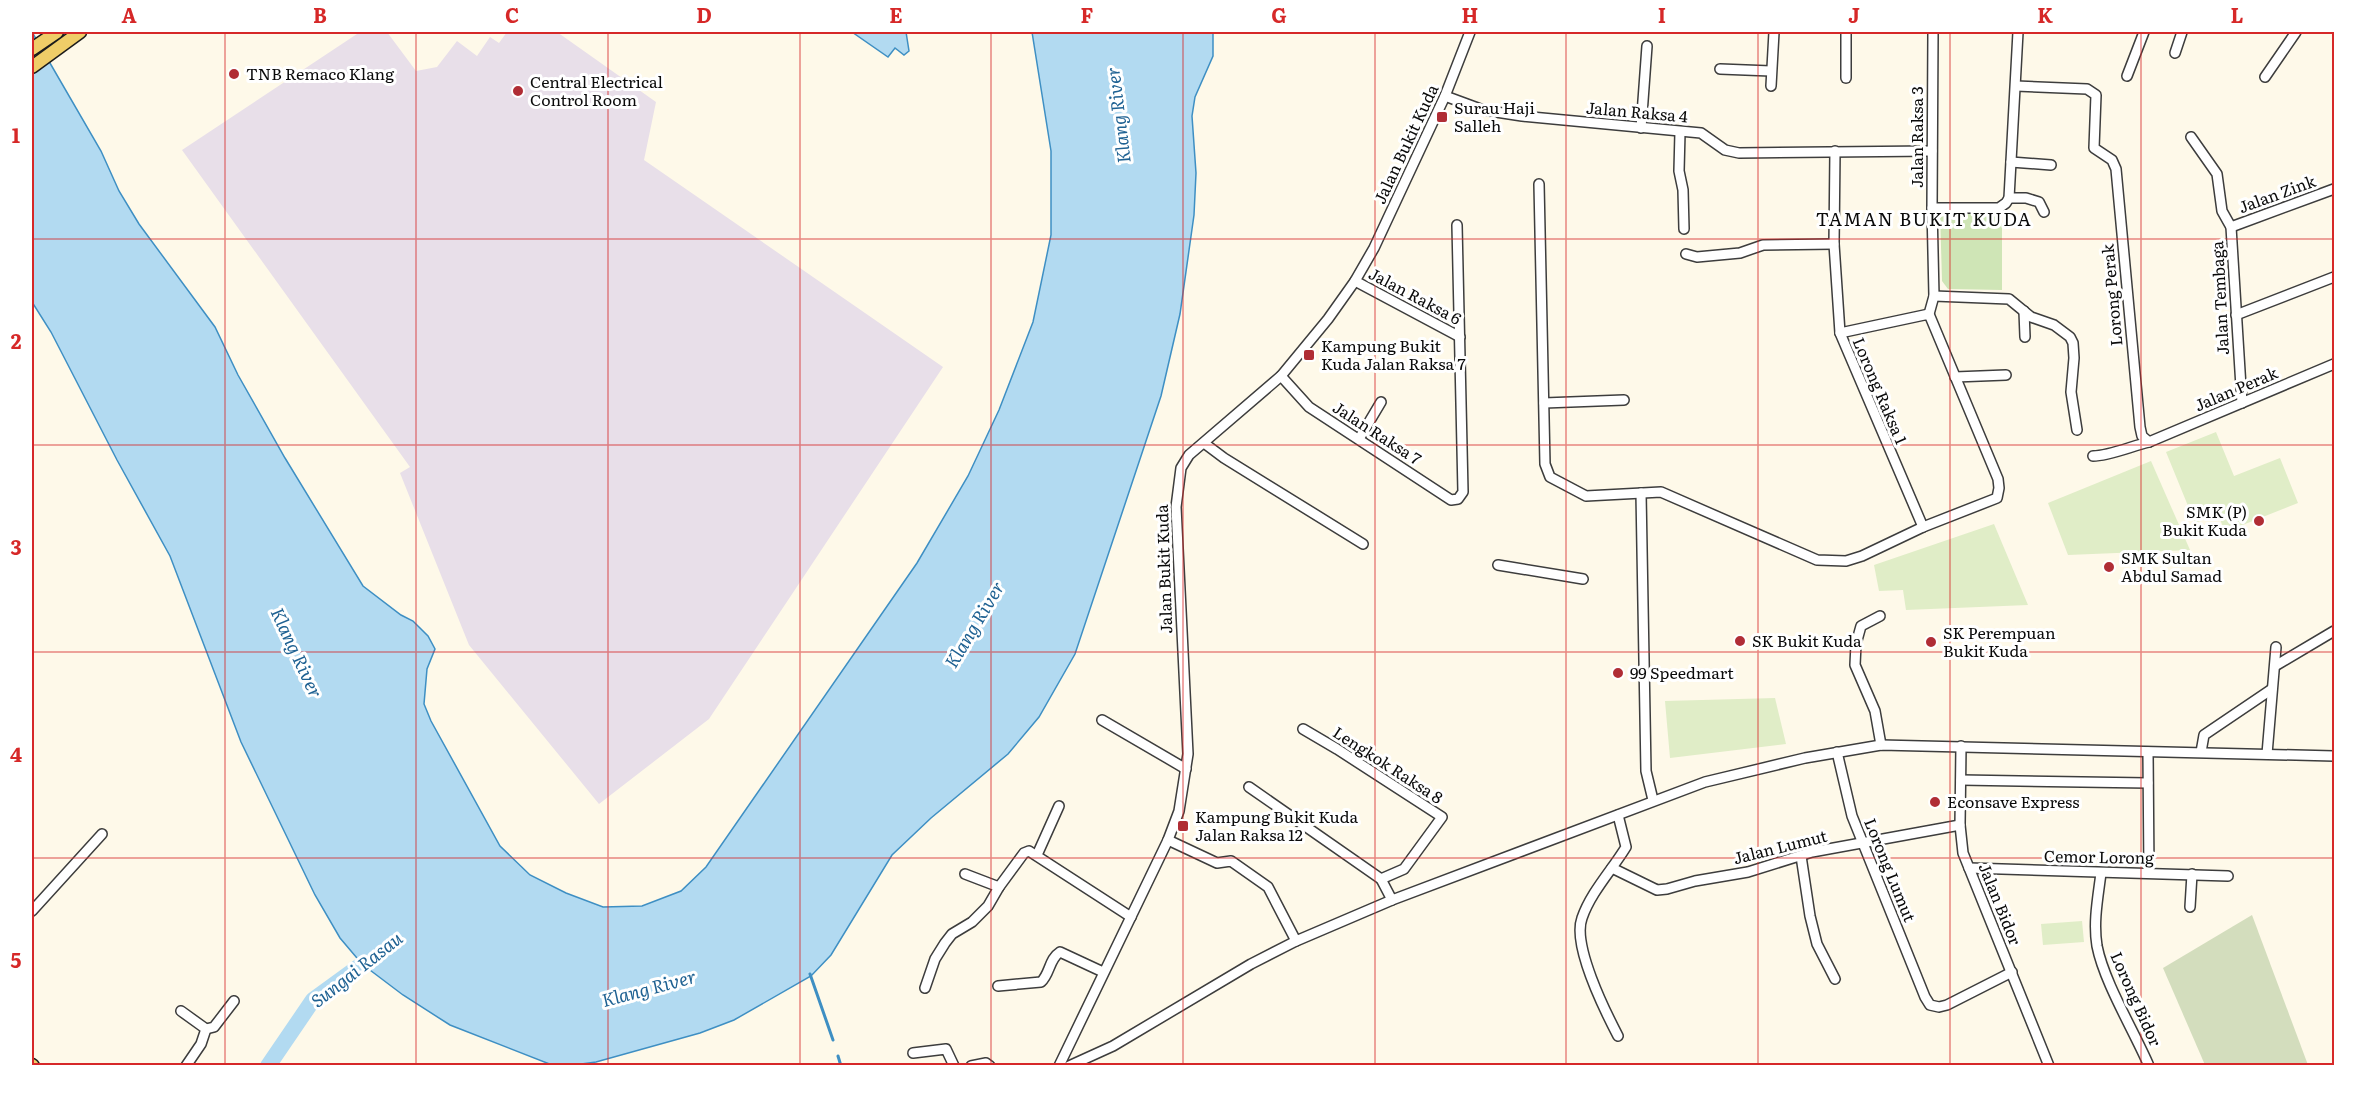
<svg xmlns="http://www.w3.org/2000/svg" width="2366" height="1097" viewBox="0 0 2366 1097" font-family="Literata,serif">
<rect width="100%" height="100%" fill="#fef9e9"/>
<path fill="#e8dfe9" d="M360 32H387L416 71 437 67 457 41 477 56 490 37 499 43 507 32H557L656 102 644 160 943 367 709 719 599 804 469 645 400 473 410 467 182 150Z"/>
<path fill="#cfe5b6" d="M1940 211H2002V290L1948 289 1942 281Z"/>
<path fill="#d3ddbd" d="M2252 915 2308 1065H2205L2163 968Z"/>
<g fill="#e0edc7">
<path d="M2216 432 2234 476 2280 458 2298 503 2225 532 2218 514 2195 523 2166 452Z"/>
<path d="M2151 461 2190 550 2068 555 2048 503Z"/>
<path d="M1994 524 2028 605 1906 610 1903 590 1879 591 1874 565Z"/>
<path d="M1775 698 1786 744 1670 758 1665 701Z"/>
<path d="M2082 921 2084 942 2043 945 2041 924Z"/>
</g>
<g fill="#b2daf1" stroke="#3e8fc3" stroke-width="1.5">
<path d="M32 32 101 151 119 191 139 224 215 327 238 375 285 458 363 586 401 615 413 621 428 636 435 649 427 669 424 704 431 721 500 846 530 875 566 893 603 907 642 906 681 891 706 867 917 563 968 476 999 410 1033 322 1051 235V151L1032 32H1213V56L1195 97 1192 116 1196 173 1194 215 1180 314 1161 396 1075 654 1039 717 1008 754 931 818 892 855 831 955 811 976 734 1020 700 1033 596 1062 574 1065H552L450 1025 403 995 362 964 340 938 315 895 241 742 170 556 117 460 51 332 32 302Z"/>
<path d="M852 32H906L909 51 904 55 895 48 888 57Z"/>
</g>
<g fill="none" stroke-linecap="round" stroke-linejoin="round">
<g stroke="#3e8fc3" stroke-width="3">
<path d="M810 974 833 1040"/>
<path d="M838 1056 841 1066"/>
</g>
<path stroke="#b2daf1" stroke-width="16" d="M268 1066 313 1000 379 952"/>
<g stroke="#3d3d3d" stroke-width="12">
<g id="minor">
<path d="M2175 53 2182 32"/>
<path d="M1720 69 1771 71"/>
<path d="M2127 76 2144 32"/>
<path d="M2265 77 2296 32"/>
<path d="M1846 78V32"/>
<path d="M1771 86 1774 32"/>
<path d="M2016 86 2087 89 2096 95 2094 148 2112 160 2116 169 2140 427 2142 436 2149 442"/>
<path d="M1445 96 1483 110 1522 116 1701 133 1725 150 1739 153 1932 151"/>
<path d="M1641 128 1647 46"/>
<path d="M1680 132 1679 171 1683 190 1684 229"/>
<path d="M2191 137 2217 174 2222 211 2231 227 2242 403"/>
<path d="M1835 151 1834 244 1840 333 1923 527"/>
<path d="M2011 162 2051 165"/>
<path d="M1539 184 1545 464 1550 477 1586 496 1661 492 1817 560 1846 561 1862 556 1923 527 1997 498 1999 488 1998 479 1929 314 1840 333"/>
<path d="M2009 198H2026L2039 202 2044 212"/>
<path d="M1932 208H1999L2006 203 2009 198 2018 32"/>
<path d="M2231 227 2334 189"/>
<path d="M1686 254 1697 257 1740 253 1763 245 1834 244"/>
<path d="M1355 281 1460 337"/>
<path d="M1934 296 2009 299 2031 317 2054 325 2070 337 2073 343 2074 358 2071 392 2077 430"/>
<path d="M2024 311 2025 337"/>
<path d="M1929 314 1934 296 1932 208 1933 32"/>
<path d="M2236 315 2334 277"/>
<path d="M1281 376 1309 407 1451 500 1458 499 1463 492 1457 225"/>
<path d="M1955 377 2006 375"/>
<path d="M1544 403 1624 400"/>
<path d="M1359 439 1381 402"/>
<path d="M1204 443 1224 458 1363 544"/>
<path d="M2093 456C2109 456 2132 446 2149 442L2334 364"/>
<path d="M1641 493 1646 771 1653 800"/>
<path d="M1498 565 1583 579"/>
<path d="M1880 616 1861 626 1856 644 1855 665 1875 711 1881 745"/>
<path d="M2275 666 2334 631"/>
<path d="M1102 720 1186 769"/>
<path d="M1303 729 1337 749 1442 817 1404 869 1381 879"/>
<path d="M1961 746 1960 825 1963 853 2049 1066"/>
<path d="M1837 752 1852 816 1925 997 1930 1005 1939 1007 1947 1005 2012 972"/>
<path d="M2148 752 2149 873"/>
<path d="M2201 752 2204 735 2272 689"/>
<path d="M2267 754 2276 647"/>
<path d="M1961 780 2148 783"/>
<path d="M1249 787 1381 879 1392 900"/>
<path d="M1618 815 1626 847C1612 870 1591 892 1582 918 1572 945 1605 1011 1618 1036"/>
<path d="M1168 840 1217 863 1231 861 1268 887 1296 941"/>
<path d="M1037 855 1059 806"/>
<path d="M1801 856 1810 916 1817 944 1835 979"/>
<path d="M1612 868 1657 890 1667 889 1695 881 1748 872 1812 852 1960 825"/>
<path d="M1969 868 2228 876"/>
<path d="M2101 873C2098 897 2093 922 2097 946 2104 982 2134 1031 2149 1066"/>
<path d="M965 874 999 887"/>
<path d="M2190 907 2192 874"/>
<path d="M32 911 102 834"/>
<path d="M998 986 1041 982C1050 974 1049 959 1060 952L1103 972"/>
<path d="M925 988 935 959 945 943 952 934 972 922 988 906 999 887 1024 853 1029 851 1131 917"/>
<path d="M181 1011 206 1029 201 1044 186 1066"/>
<path d="M206 1029 214 1027 234 1001"/>
<path d="M913 1053 946 1049 954 1066"/>
<path d="M971 1066 986 1063 990 1066"/>
<path d="M1059 1066 1168 840 1179 811 1188 754 1176 507 1181 468 1189 455 1281 376 1328 319 1355 281 1374 248 1445 96 1470 32"/>
<path d="M1069 1066 1113 1046 1251 964 1296 941 1392 900 1705 782 1805 758 1881 745 2334 756"/>
</g>
</g>
<g stroke="#1b1b1b" stroke-width="15">
<g id="major">
<path d="M32 49 57 32"/>
<path d="M32 67 80 32"/>
<path d="M32 1065 33 1066"/>
</g>
</g>
<use href="#minor" stroke="#fff" stroke-width="9"/>
<use href="#major" stroke="#efcd68" stroke-width="12"/>
</g>
<path fill="none" stroke="#d62828" stroke-width="1.5" stroke-opacity="0.55" d="M225 32V1066M416 32V1066M608 32V1066M800 32V1066M991 32V1066M1183 32V1066M1375 32V1066M1566 32V1066M1758 32V1066M1950 32V1066M2141 32V1066M32 239H2334M32 445H2334M32 652H2334M32 858H2334"/>
<g fill="#b02d35" stroke="#fff" stroke-width="2">
<circle cx="234" cy="74" r="6"/>
<circle cx="518" cy="91" r="6"/>
<rect x="1436" y="111" width="12" height="12" rx="3"/>
<rect x="1303" y="349" width="12" height="12" rx="3"/>
<circle cx="2259" cy="521" r="6"/>
<circle cx="2109" cy="567" r="6"/>
<circle cx="1740" cy="641" r="6"/>
<circle cx="1931" cy="642" r="6"/>
<circle cx="1618" cy="673" r="6"/>
<circle cx="1935" cy="802" r="6"/>
<rect x="1177" y="820" width="12" height="12" rx="3"/>
</g>
<g text-anchor="middle" stroke-width="6" stroke-linejoin="round" paint-order="stroke">
<g font-size="16" fill="#0a0a0a" stroke="#fff" text-anchor="start">
<text x="246" y="80">TNB Remaco Klang</text>
<text x="530" y="88">Central Electrical<tspan x="530" dy="18">Control Room</tspan></text>
<text x="1454" y="114">Surau Haji<tspan x="1454" dy="18">Salleh</tspan></text>
<text x="1321" y="352">Kampung Bukit<tspan x="1321" dy="18">Kuda Jalan Raksa 7</tspan></text>
<text x="2247" y="518" text-anchor="end">SMK (P)<tspan x="2247" dy="18">Bukit Kuda</tspan></text>
<text x="2121" y="564">SMK Sultan<tspan x="2121" dy="18">Abdul Samad</tspan></text>
<text x="1943" y="639">SK Perempuan<tspan x="1943" dy="18">Bukit Kuda</tspan></text>
<text x="1752" y="647">SK Bukit Kuda</text>
<text x="1630" y="679">99 Speedmart</text>
<text x="1947" y="808">Econsave Express</text>
<text x="1195" y="823">Kampung Bukit Kuda<tspan x="1195" dy="18">Jalan Raksa 12</tspan></text>
</g>
<g font-size="16" fill="#0a0a0a" stroke="#fff">
<text transform="translate(1637 112) rotate(5)" y="6">Jalan Raksa 4</text>
<text transform="translate(1917 137) rotate(-90)" y="6">Jalan Raksa 3</text>
<text transform="translate(1406 144) rotate(-65)" y="6">Jalan Bukit Kuda</text>
<text transform="translate(2277 194) rotate(-20)" y="6">Jalan Zink</text>
<text transform="translate(2112 295) rotate(-95)" y="6">Lorong Perak</text>
<text transform="translate(1415 296) rotate(28)" y="6">Jalan Raksa 6</text>
<text transform="translate(2220 298) rotate(-93)" y="6">Jalan Tembaga</text>
<text transform="translate(2236 389) rotate(-23)" y="6">Jalan Perak</text>
<text transform="translate(1880 391) rotate(67)" y="6">Lorong Raksa 1</text>
<text transform="translate(1377 433) rotate(33)" y="6">Jalan Raksa 7</text>
<text transform="translate(1164 569) rotate(-92)" y="6">Jalan Bukit Kuda</text>
<text transform="translate(1388 765) rotate(33)" y="6">Lengkok Raksa 8</text>
<text transform="translate(1780 847) rotate(-14)" y="6">Jalan Lumut</text>
<text transform="translate(2099 857) rotate(1)" y="6">Cemor Lorong</text>
<text transform="translate(1890 870) rotate(68)" y="6">Lorong Lumut</text>
<text transform="translate(2000 904) rotate(68)" y="6">Jalan Bidor</text>
<text transform="translate(2136 999) rotate(66)" y="6">Lorong Bidor</text>
</g>
<g font-size="18" font-style="italic" fill="#1e6192" stroke="#fff">
<text transform="translate(1119 115) rotate(-97)" y="6">Klang River</text>
<text transform="translate(975 625) rotate(-59)" y="6">Klang River</text>
<text transform="translate(296 653) rotate(65)" y="6">Klang River</text>
<text transform="translate(357 970) rotate(-38)" y="6">Sungai Rasau</text>
<text transform="translate(649 989) rotate(-15)" y="6">Klang River</text>
</g>
<g font-size="18" letter-spacing="1.5" fill="#0a0a0a" stroke="#fff">
<text x="1924" y="226">TAMAN BUKIT KUDA</text>
</g>
</g>
<rect width="2366" height="1097" fill="none" stroke="#ffffff" stroke-width="66"/>
<rect x="33" y="33" width="2300" height="1031" fill="none" stroke="#d62828" stroke-width="2"/>
<g font-size="20" text-anchor="middle" font-weight="bold" fill="#d62828">
<text x="129" y="23">A</text>
<text x="320" y="23">B</text>
<text x="512" y="23">C</text>
<text x="704" y="23">D</text>
<text x="896" y="23">E</text>
<text x="1087" y="23">F</text>
<text x="1279" y="23">G</text>
<text x="1470" y="23">H</text>
<text x="1662" y="23">I</text>
<text x="1854" y="23">J</text>
<text x="2045" y="23">K</text>
<text x="2237" y="23">L</text>
<text x="16" y="143">1</text>
<text x="16" y="349">2</text>
<text x="16" y="555">3</text>
<text x="16" y="762">4</text>
<text x="16" y="968">5</text>
</g>
</svg>
